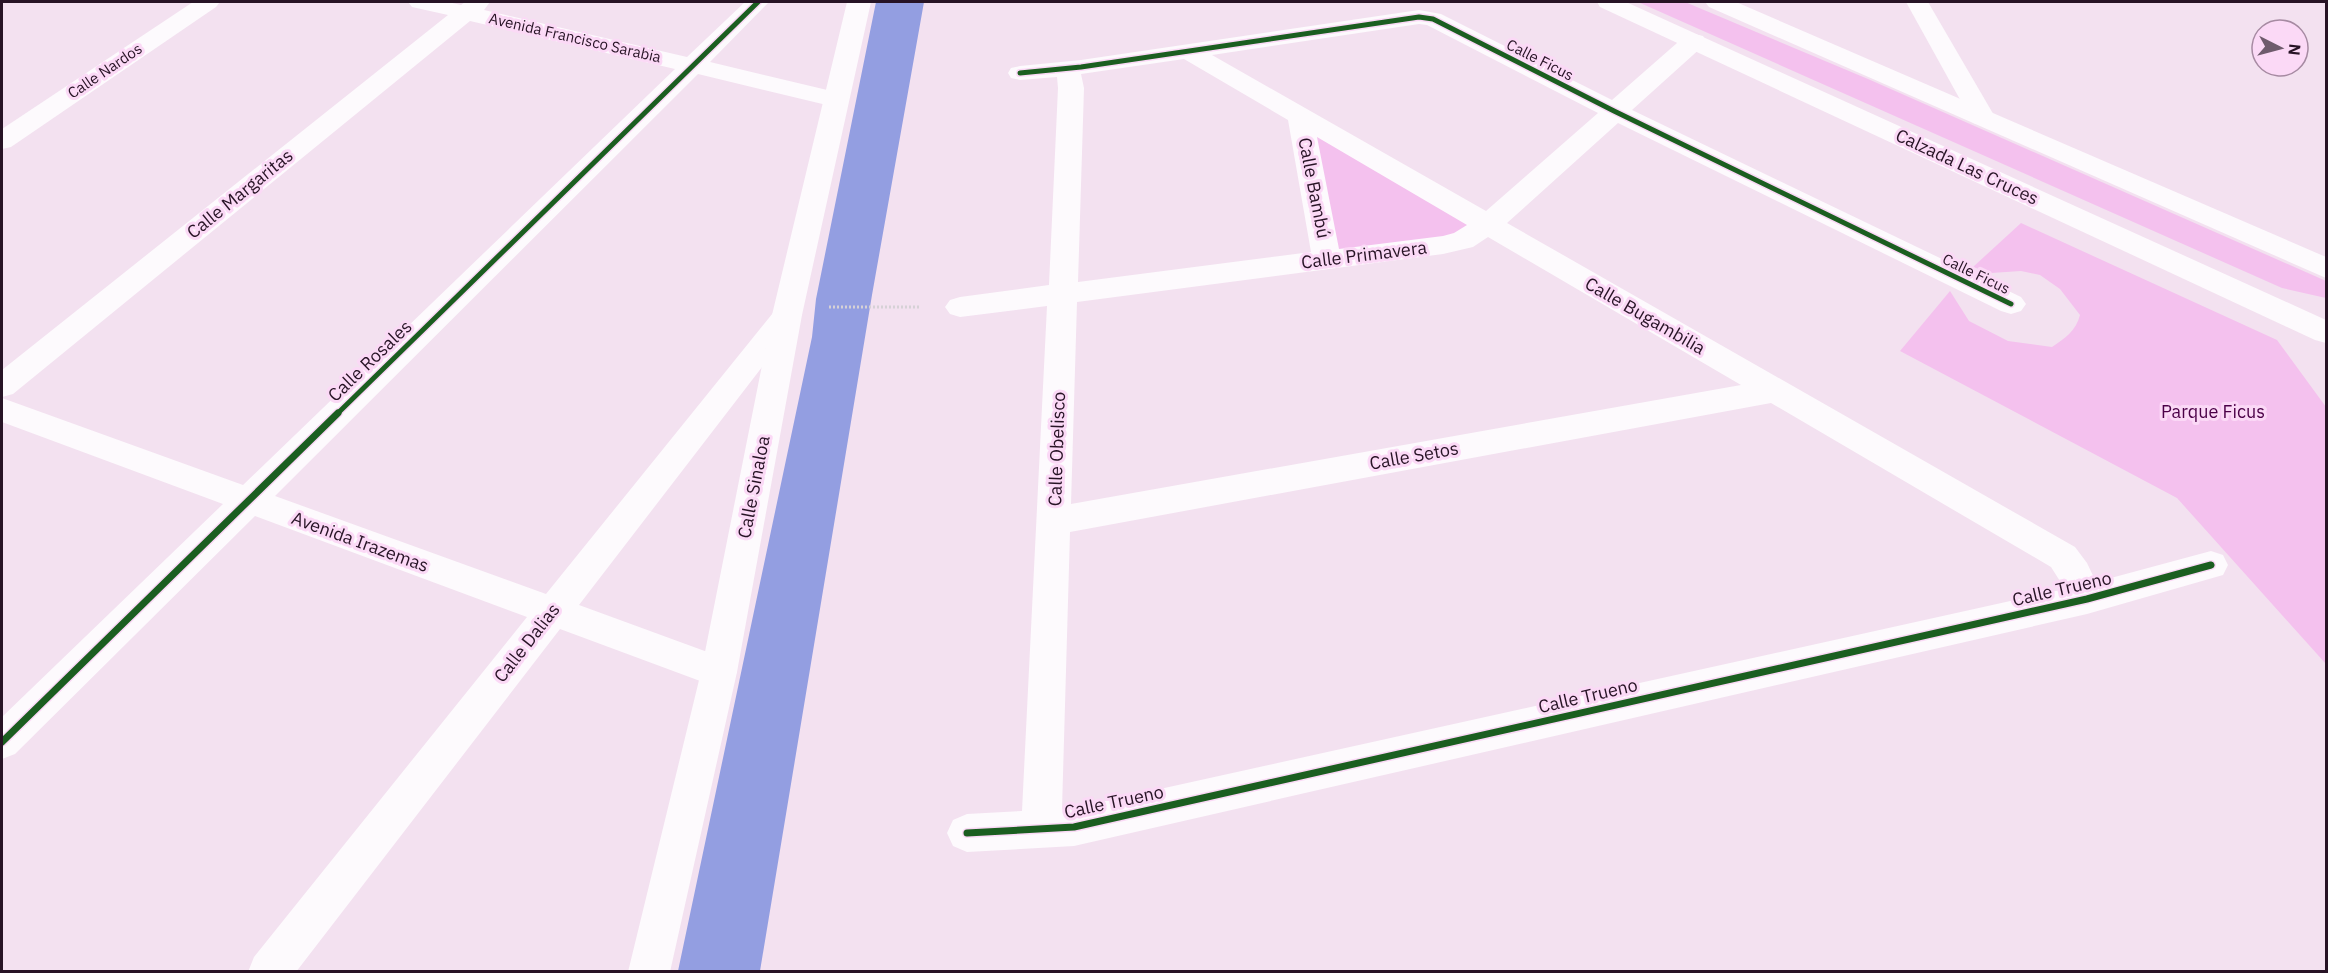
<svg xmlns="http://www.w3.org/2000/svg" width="2328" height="973" viewBox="0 0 2328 973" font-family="'IBM Plex Sans',sans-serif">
<rect width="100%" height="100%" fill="#f3e1f0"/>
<g fill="#f4c1ee">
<path d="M1638 2H1685L1868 79 2326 281V298L2282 288Z"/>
<path d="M1304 122 1483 226 1445 244 1331 257Z"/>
<path d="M2021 223 2277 340 2326 407V664L2177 498 1900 351 1950 291 1969 321 2008 341 2052 347C2065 338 2076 331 2080 315L2060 289 2040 275 2021 271 1991 273 1973 267Z"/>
</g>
<path fill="#939ee1" d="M876 2H924L872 295 760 971H678L812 337 816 299Z"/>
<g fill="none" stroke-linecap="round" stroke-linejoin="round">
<path stroke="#d6d1d6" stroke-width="3" stroke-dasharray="2 2" stroke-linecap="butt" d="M829 307H920"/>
<g fill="#fdfafd" fill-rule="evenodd">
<path d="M193 2H220L216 7 11 147 2 149V129Z"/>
<path d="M408 2H448L461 5 465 2H490L484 10 687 57 745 2H769L710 62 844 94 848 99 844 104 835 107 698 74 275 496 546 594 777 308 787 305 797 308 802 315 579 605 732 661 737 672 732 683 719 688 560 629 296 972H248L254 957 527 617 255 516 15 754 2 759V717L223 504 2 422V398L243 485 675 69 470 21 13 394 2 397V370L448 15 412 7Z"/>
<path d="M1906 2H1928L1995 117 1991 123 1982 125 1973 123Z"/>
<path d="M1419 10 1441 14 1612 100 1685 36 1694 34 1703 36 1706 41 1703 46 1632 110 2021 297 2026 304 2021 311 2011 314 2001 311 1618 123 1507 223 2075 547 2087 563 2096 582 2211 551 2223 555 2228 565 2223 575 2087 614 1074 846 967 852 953 846 947 833 953 820 967 814 1022 811 1047 306 960 317 950 314 945 307 950 300 960 297 1049 285 1058 88 1057 77 1020 80 1011 78 1008 73 1011 68 1020 66 1081 60ZM1419 24 1427 25 1598 113 1486 211 1212 55ZM1184 59 1288 120 1311 252 1078 282 1084 88 1081 74ZM1317 137 1467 225 1454 233 1443 236 1339 249ZM1488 237 1741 385 1071 504 1077 302 1443 254 1473 247ZM1771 403 2051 567 2065 589 1074 808 1062 809 1070 532Z"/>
</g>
<g fill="#fdfafd" fill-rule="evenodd">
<path d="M847 2H871L802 315 737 672 670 972H628L701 672 772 315Z"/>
<path d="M1597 2H1626L2326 320V343L2315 340 1600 7Z"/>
<path d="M1705 2H1736L2326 257V278L1709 7Z"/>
</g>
<g stroke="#fbd9f6" stroke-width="8">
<g id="cycleway-far1">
<path d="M1020 73 1081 67 1419 17 1433 19 1614 111 2011 304"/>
<path d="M337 414 758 2"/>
</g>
</g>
<g stroke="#fbd9f6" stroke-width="10">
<g id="cycleway">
<path d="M2 742 338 413"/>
<path d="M967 833 1074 827 2087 599 2211 565"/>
</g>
</g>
<use href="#cycleway-far1" stroke="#1b5e20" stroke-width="5"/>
<use href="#cycleway" stroke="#1b5e20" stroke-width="7"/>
</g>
<g text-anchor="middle" stroke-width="6" stroke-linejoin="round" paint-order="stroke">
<g font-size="15" fill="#271325" stroke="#fbd9f6">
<text transform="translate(575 38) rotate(13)" y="5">Avenida Francisco Sarabia</text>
<text transform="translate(1540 60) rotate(27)" y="5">Calle Ficus</text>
<text transform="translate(105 71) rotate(-34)" y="5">Calle Nardos</text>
<text transform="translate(1976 274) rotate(26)" y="5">Calle Ficus</text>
</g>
<g font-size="18" fill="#271325" stroke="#fbd9f6">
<text transform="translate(1967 167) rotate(25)" y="6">Calzada Las Cruces</text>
<text transform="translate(1314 188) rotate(79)" y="6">Calle Bambú</text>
<text transform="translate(240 194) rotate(-39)" y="6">Calle Margaritas</text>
<text transform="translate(1364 255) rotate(-7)" y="6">Calle Primavera</text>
<text transform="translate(1645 316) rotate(30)" y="6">Calle Bugambilia</text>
<text transform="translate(370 361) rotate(-44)" y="6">Calle Rosales</text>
<text transform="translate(1057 449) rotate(-88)" y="6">Calle Obelisco</text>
<text transform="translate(1414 456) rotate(-10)" y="6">Calle Setos</text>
<text transform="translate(754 487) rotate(-79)" y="6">Calle Sinaloa</text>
<text transform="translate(360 542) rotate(20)" y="6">Avenida Irazemas</text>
<text transform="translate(2062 589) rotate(-13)" y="6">Calle Trueno</text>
<text transform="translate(527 643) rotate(-52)" y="6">Calle Dalias</text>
<text transform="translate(1588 696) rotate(-13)" y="6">Calle Trueno</text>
<text transform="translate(1114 802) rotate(-12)" y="6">Calle Trueno</text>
</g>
<g font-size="18" fill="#4b0047" stroke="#fbd9f6">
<text x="2213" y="418">Parque Ficus</text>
</g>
</g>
<rect width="2328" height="973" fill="none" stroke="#271325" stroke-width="6"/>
<g transform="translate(2280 48) rotate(96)"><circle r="28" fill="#fbd9f6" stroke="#a68aa2" stroke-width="1.5"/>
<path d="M0-4.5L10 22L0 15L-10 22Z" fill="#6e5b6c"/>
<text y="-9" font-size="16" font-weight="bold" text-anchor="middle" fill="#271325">N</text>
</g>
</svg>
